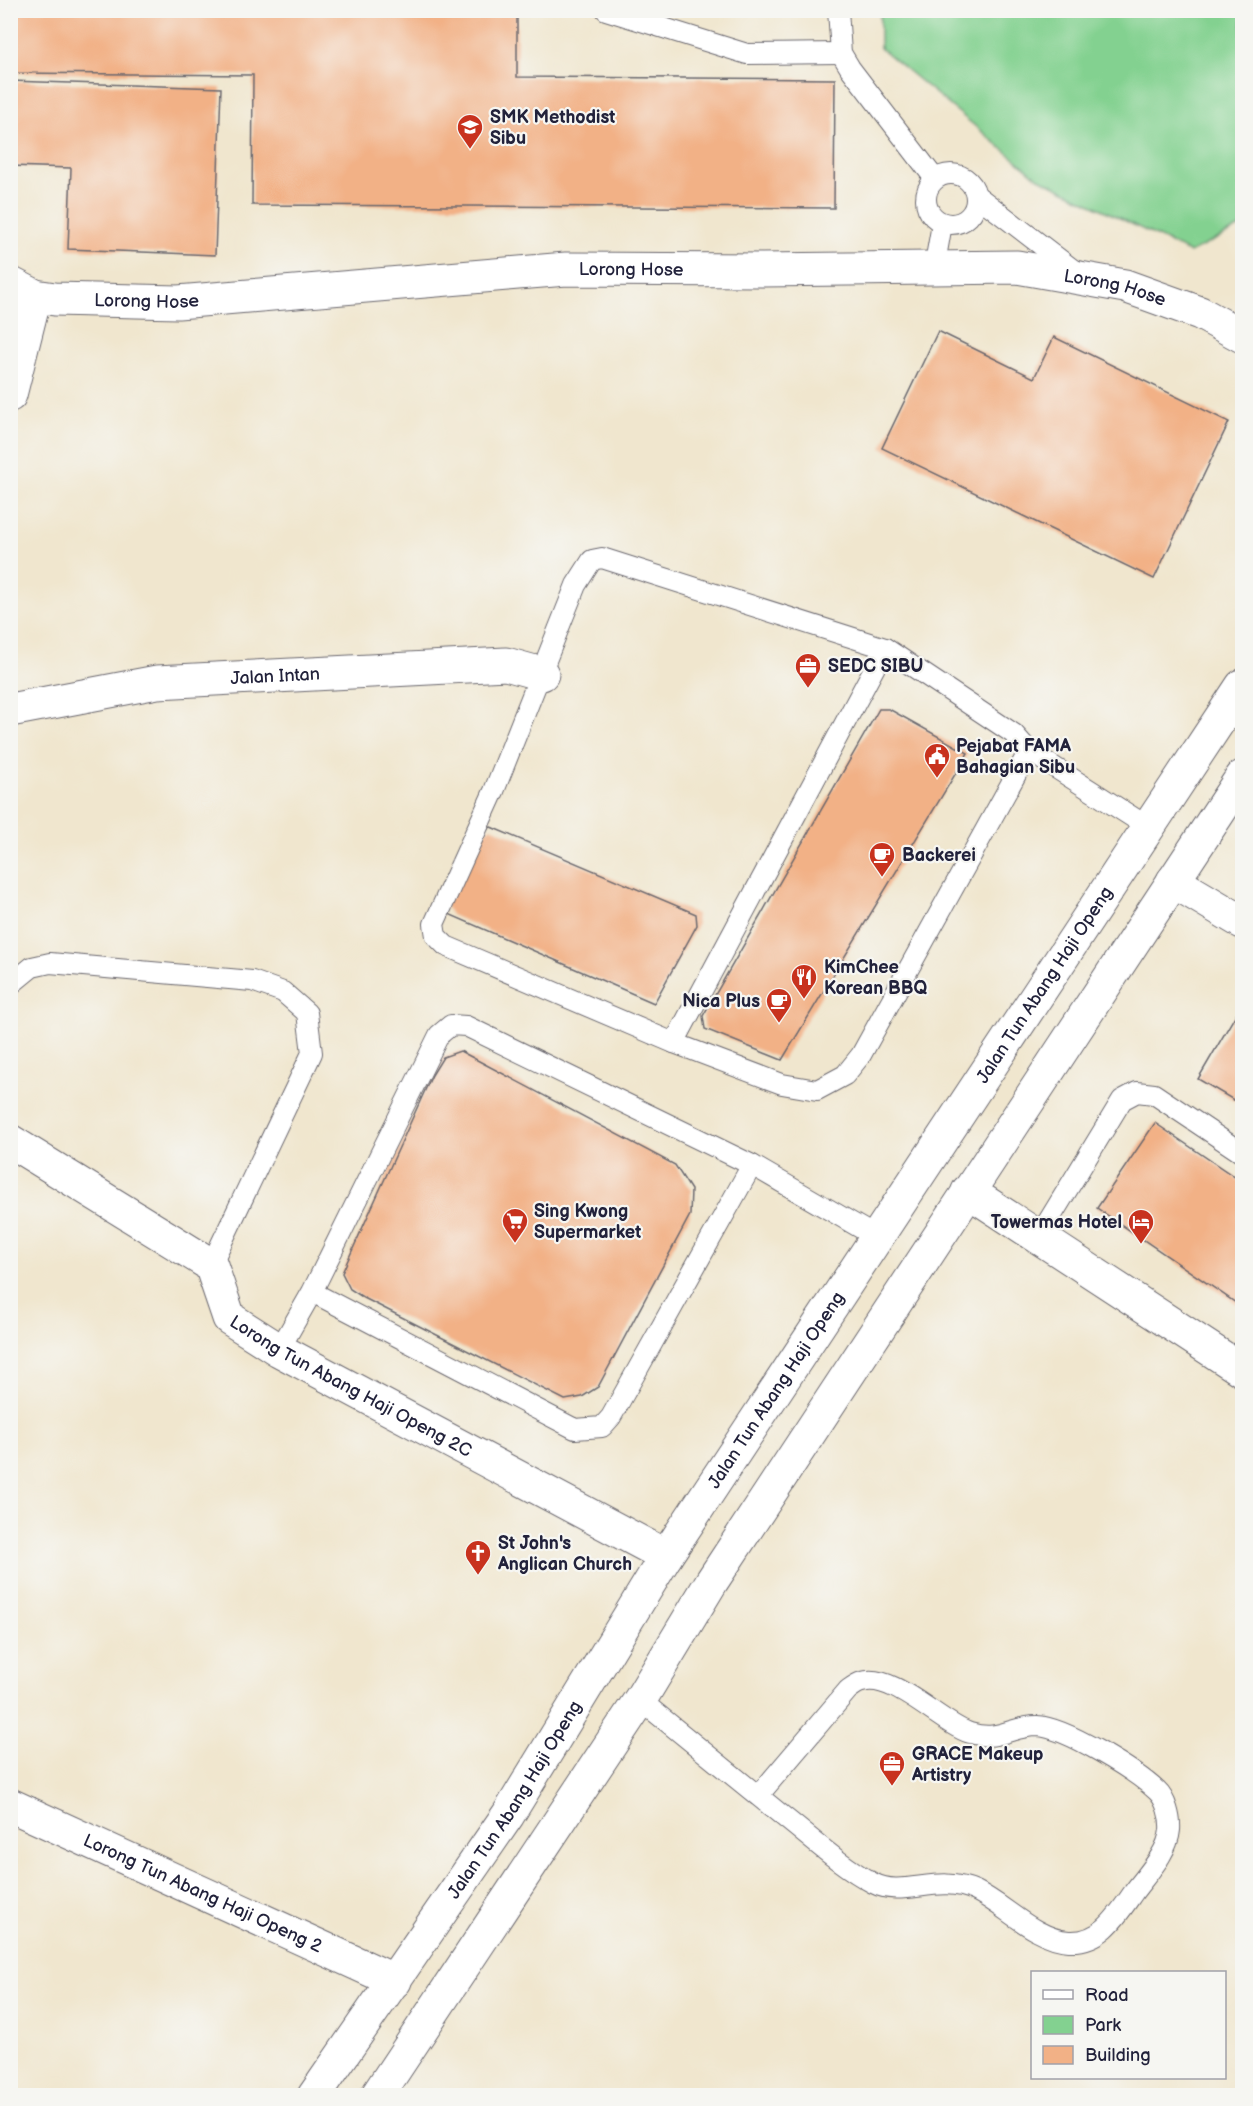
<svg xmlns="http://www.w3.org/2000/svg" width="1253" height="2106" viewBox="0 0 1253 2106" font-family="'Balsamiq Sans',sans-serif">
<rect width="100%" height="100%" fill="#f6f6f2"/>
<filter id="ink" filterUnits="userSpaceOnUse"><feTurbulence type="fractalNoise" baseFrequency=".0167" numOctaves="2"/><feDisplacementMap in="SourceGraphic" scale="12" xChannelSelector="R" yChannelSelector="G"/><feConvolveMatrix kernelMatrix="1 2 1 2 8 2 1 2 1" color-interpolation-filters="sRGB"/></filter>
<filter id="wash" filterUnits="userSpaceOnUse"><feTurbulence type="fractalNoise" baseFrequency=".008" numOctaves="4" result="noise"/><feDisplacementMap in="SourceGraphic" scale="24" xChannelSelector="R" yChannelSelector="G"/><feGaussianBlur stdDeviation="1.35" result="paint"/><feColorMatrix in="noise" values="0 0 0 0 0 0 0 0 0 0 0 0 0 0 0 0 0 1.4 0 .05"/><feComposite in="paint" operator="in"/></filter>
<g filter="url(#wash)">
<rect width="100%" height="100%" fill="#f0e6ce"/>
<path fill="#83d190" stroke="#527a66" stroke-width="1.5" d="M880 11H1242V226L1190 253 1037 177 880 48Z"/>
<g id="blocks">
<g fill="#f2b186">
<path d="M10 10H517V77L835 79 834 208 252 205 253 75 10 73Z"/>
<path d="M10 81 221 88 215 255 68 249 71 168 10 166Z"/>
<path d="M938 331 1034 378 1054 337 1229 422 1154 579 882 448Z"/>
<path d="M879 709H889L968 753 782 1060 705 1029 703 1016Z"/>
<path d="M491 827 696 914 697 925 654 1003 451 915 445 904 479 836Z"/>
<path d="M1242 1004V1105L1198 1079Z"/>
<path d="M460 1051 675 1165 691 1190 690 1215 598 1387 582 1397 565 1400 364 1298 350 1289 342 1273 432 1075 443 1057Z"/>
<path d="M1155 1123 1242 1182V1307L1097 1208Z"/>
</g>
</g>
</g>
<g filter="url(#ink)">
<use href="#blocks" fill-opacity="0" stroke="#6a676e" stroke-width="1.5"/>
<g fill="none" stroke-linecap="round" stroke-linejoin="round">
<g stroke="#6a676e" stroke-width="22">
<g id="service">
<path d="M606 10 747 54 841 53"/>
<path d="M838 10 841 53 850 68 935 179"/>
<circle cx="951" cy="199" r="25"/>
<path d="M976 195 1076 272"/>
<path d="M934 269 942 224"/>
<path d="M1029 751 861 1055 845 1075 817 1090 782 1084 674 1043 446 946 436 936 434 924 494 791 576 585 592 560 602 558 885 648 1014 734 1029 751 1148 827"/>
<path d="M10 985 32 967 50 963 252 981 283 992 307 1013 312 1053 211 1265"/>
<path d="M674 1043 885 648"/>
<path d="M752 1165 878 1238"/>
<path d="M1038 1238 1122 1100 1137 1092 1154 1094 1242 1153"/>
<path d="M279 1350 312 1292 439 1035 451 1025 466 1026 752 1165 611 1417 602 1427 575 1429 312 1292"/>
<path d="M640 1700C688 1739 736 1778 784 1817 812 1839 841 1866 873 1883 903 1899 938 1873 976 1891 1006 1906 1035 1939 1069 1941 1101 1943 1117 1916 1133 1893 1146 1875 1168 1853 1170 1830 1171 1818 1166 1799 1157 1791 1136 1771 1065 1727 1037 1726 1011 1726 1000 1742 970 1733 941 1724 893 1672 862 1682 857 1683 852 1687 848 1690L758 1796"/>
</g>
</g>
<g stroke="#6a676e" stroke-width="35">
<g id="minor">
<path id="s1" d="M10 283 35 296 55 299 178 302 566 269 762 270 1017 267 1125 286 1200 313 1242 336"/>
<path d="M10 395 35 296"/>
<path id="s2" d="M10 710 157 682 506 664 542 674"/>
<path d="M1173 881 1242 922"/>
<path id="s3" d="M10 1141 211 1265 229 1318 279 1350 666 1556"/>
<path d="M968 1191 1242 1370"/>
<path id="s4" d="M10 1805 395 1981"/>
</g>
</g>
<g stroke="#6a676e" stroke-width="35">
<g id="secondary">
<path id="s5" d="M314 2096 508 1815 666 1556 1242 686"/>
<path d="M377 2096 640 1700 712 1581 1242 777"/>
</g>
</g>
<use href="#service" stroke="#fff" stroke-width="20"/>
<use href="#minor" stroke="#fff" stroke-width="33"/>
<use href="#secondary" stroke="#fff" stroke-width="33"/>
</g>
</g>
<defs>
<g id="school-pin" transform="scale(1.35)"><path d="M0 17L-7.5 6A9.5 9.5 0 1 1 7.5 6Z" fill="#c8321e" stroke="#f6f6f2"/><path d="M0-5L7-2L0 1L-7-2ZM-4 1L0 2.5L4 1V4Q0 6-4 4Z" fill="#fff"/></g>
<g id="office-pin" transform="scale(1.35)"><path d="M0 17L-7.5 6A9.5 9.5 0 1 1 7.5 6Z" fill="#c8321e" stroke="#f6f6f2"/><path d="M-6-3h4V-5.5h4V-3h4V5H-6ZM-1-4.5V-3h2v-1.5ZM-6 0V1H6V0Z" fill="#fff"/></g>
<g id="civic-pin" transform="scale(1.35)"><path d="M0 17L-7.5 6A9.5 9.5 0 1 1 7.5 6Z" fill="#c8321e" stroke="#f6f6f2"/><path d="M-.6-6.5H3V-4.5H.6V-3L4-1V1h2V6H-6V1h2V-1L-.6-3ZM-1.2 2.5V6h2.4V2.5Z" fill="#fff"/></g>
<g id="cafe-pin" transform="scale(1.35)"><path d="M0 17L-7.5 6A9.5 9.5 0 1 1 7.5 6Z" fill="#c8321e" stroke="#f6f6f2"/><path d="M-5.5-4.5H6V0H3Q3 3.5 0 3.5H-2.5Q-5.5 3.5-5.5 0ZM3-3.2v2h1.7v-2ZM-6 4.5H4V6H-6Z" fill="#fff"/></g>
<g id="restaurant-pin" transform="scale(1.35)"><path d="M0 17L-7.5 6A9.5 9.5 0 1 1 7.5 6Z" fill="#c8321e" stroke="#f6f6f2"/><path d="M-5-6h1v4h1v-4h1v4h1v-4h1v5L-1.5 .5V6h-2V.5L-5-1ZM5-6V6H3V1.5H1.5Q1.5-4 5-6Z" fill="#fff"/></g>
<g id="supermarket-pin" transform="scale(1.35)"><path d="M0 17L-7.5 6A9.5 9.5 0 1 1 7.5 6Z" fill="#c8321e" stroke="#f6f6f2"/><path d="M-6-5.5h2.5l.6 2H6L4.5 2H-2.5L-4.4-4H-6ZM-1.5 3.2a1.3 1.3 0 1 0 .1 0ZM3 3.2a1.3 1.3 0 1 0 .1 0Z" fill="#fff"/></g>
<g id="hotel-pin" transform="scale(1.35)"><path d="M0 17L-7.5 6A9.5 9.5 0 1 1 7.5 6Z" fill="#c8321e" stroke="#f6f6f2"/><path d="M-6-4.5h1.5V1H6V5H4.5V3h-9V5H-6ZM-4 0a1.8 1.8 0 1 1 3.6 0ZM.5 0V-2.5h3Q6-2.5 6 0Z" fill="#fff"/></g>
<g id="church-pin" transform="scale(1.35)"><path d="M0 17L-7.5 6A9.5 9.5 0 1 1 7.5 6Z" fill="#c8321e" stroke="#f6f6f2"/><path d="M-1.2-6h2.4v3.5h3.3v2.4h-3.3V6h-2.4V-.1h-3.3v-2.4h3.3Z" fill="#fff"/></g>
</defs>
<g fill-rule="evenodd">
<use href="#school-pin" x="470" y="127"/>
<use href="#office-pin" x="808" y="666"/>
<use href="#civic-pin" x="937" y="756"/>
<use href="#cafe-pin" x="882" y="855"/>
<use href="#restaurant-pin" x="804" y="977"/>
<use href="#cafe-pin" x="779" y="1001"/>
<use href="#supermarket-pin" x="515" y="1221"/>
<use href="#hotel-pin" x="1141" y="1222"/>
<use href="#church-pin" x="478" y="1553"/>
<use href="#office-pin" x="892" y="1764"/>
</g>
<g text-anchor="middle" stroke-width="4.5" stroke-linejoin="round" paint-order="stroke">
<g font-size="18" font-weight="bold" fill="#22223b" stroke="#f6f6f2" text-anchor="start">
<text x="490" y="123">SMK Methodist<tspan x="490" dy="21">Sibu</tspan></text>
<text x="828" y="672">SEDC SIBU</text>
<text x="956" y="752">Pejabat FAMA<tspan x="956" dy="21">Bahagian Sibu</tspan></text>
<text x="902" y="861">Backerei</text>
<text x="824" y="973">KimChee<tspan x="824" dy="21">Korean BBQ</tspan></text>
<text x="760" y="1007" text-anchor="end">Nica Plus</text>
<text x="534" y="1217">Sing Kwong<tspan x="534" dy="21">Supermarket</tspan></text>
<text x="1122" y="1228" text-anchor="end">Towermas Hotel</text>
<text x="498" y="1549">St John's<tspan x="498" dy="21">Anglican Church</tspan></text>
<text x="912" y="1760">GRACE Makeup<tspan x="912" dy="21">Artistry</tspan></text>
</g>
<g font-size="18" fill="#22223b" stroke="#f6f6f2">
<text dy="6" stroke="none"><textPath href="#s1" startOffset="626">Lorong Hose</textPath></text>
<text dy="6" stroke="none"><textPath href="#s1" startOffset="1112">Lorong Hose</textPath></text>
<text dy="6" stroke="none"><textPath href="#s1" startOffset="140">Lorong Hose</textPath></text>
<text dy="6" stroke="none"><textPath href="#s2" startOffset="268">Jalan Intan</textPath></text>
<text dy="6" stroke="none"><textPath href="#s5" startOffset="1330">Jalan Tun Abang Haji Openg</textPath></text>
<text dy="6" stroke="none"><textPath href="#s3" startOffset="432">Lorong Tun Abang Haji Openg 2C</textPath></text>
<text dy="6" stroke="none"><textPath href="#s5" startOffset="844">Jalan Tun Abang Haji Openg</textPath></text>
<text dy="6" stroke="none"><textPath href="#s5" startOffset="358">Jalan Tun Abang Haji Openg</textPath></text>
<text dy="6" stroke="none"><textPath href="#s4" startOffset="212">Lorong Tun Abang Haji Openg 2</textPath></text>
</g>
</g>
<rect width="1253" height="2106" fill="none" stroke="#f6f6f2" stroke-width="36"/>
<rect x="1031" y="1971" width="195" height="108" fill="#f6f6f2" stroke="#a1a1a9" stroke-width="1.5"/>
<rect x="1043" y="1990" width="30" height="9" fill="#ffffff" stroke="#a1a1a9" stroke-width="1.5"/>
<text x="1085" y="2001" font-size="18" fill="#22223b">Road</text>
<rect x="1043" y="2016" width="30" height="18" fill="#83d190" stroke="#a1a1a9" stroke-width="1.5"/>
<text x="1085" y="2031" font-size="18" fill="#22223b">Park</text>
<rect x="1043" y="2046" width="30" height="18" fill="#f2b186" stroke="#a1a1a9" stroke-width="1.5"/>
<text x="1085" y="2061" font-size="18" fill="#22223b">Building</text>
</svg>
